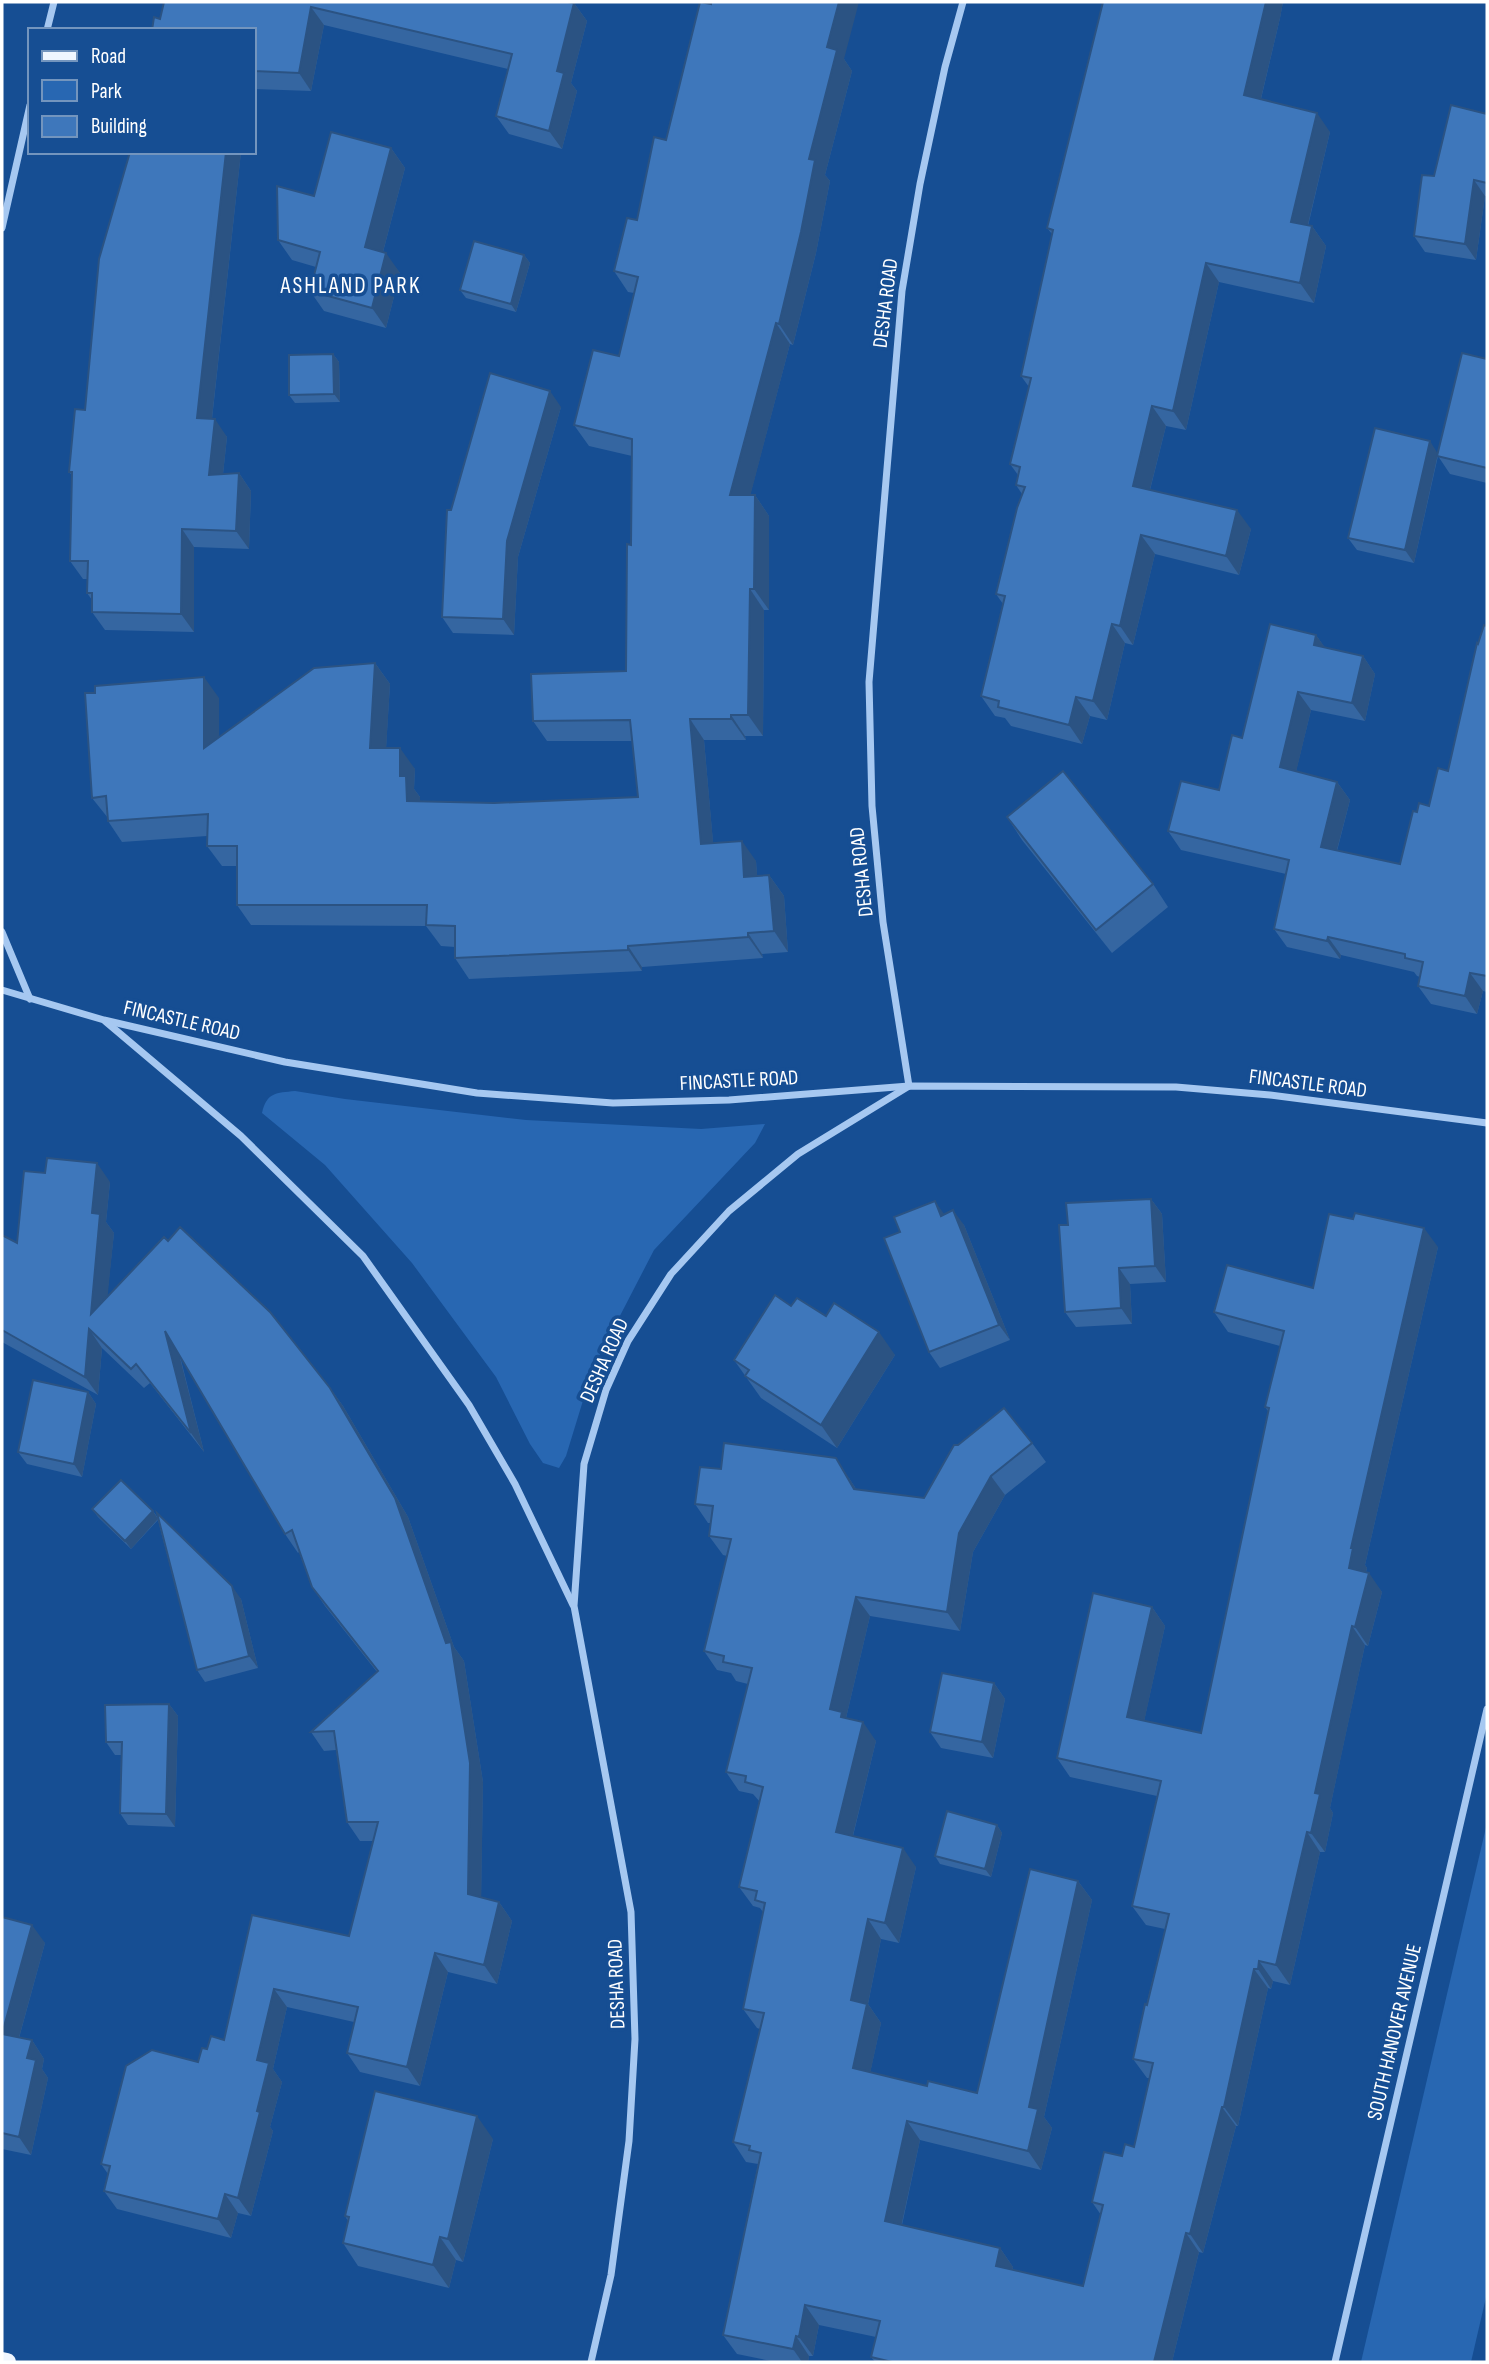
<svg xmlns="http://www.w3.org/2000/svg" width="1489" height="2364" viewBox="0 0 1489 2364" font-family="'Sofia Sans Condensed',sans-serif">
<rect width="100%" height="100%" fill="#164e93"/>
<g fill="#2867b2">
<path d="M295 1091 345 1099 526 1120 701 1129 765 1124 755 1143 654 1250 593 1368 566 1456 559 1468 543 1463 530 1444 496 1377 412 1263 325 1165 262 1113C267 1092 276 1093 295 1091Z"/>
<path d="M1487 1823V2293L1471 2362H1361Z"/>
</g>
<g fill="none" stroke-linecap="round" stroke-linejoin="round">
<g stroke="#a6c8f1" stroke-width="7">
<path d="M47 30 54 2"/>
<path d="M2 228 30 105"/>
<path d="M2 932 30 999"/>
<path d="M2 990 104 1020 285 1062 477 1093 613 1103 729 1100 909 1086 1176 1087 1270 1095 1487 1123"/>
<path d="M105 1021 241 1136 363 1256 469 1405 515 1484 573 1605"/>
<path d="M591 2362 611 2275 629 2141 635 2039 631 1912 574 1606 584 1464 606 1390 628 1341 671 1274 729 1211 798 1154 909 1086 883 922 872 806 869 682 902 291 920 184 945 67 963 2"/>
<path d="M1335 2362 1487 1709"/>
</g>
<path stroke="#eff6ff" stroke-width="18" d="M2 2361 7 2362"/>
</g>
<g fill="#3566a1">
<path d="M164 2 574 3 587 21 571 83 577 91 562 149 509 134 496 116 508 69 324 25 311 91 254 89V30L160 19Z"/>
<path d="M1103 2H1283L1280 18 1261 99 1330 132 1308 226H1312L1326 246 1314 303 1219 282 1186 430 1166 426 1150 490 1251 529 1239 575 1155 554 1133 645 1125 643 1107 720 1090 716 1082 744 1011 726 1005 718 995 716 981 696 1003 604 996 594 1022 494 1016 485 1018 475 1010 464 1029 387 1021 376 1052 234 1047 228Z"/>
<path d="M844 59 852 71 825 175 830 181 816 253 793 345 790 344 750 495H755L769 516V610H764L763 736H745L746 740H704L713 843 756 861 757 876 769 875 784 896 788 952 762 954 763 958 642 967V971L469 979 455 958V947L441 946 426 926 251 925 237 905V866H222L207 846V836L122 842 108 821V818L92 798 95 693 219 698V738L375 663 390 684 386 748 415 769 414 789 420 797V801L494 803 638 797 632 741H547L533 721 626 671 631 545 632 456 589 446 574 425 619 356 634 293 628 292 614 271 637 220 666 140Z"/>
<path d="M1487 114V196H1485L1476 260 1425 252 1414 236 1434 176Z"/>
<path d="M391 148 405 168 383 252 400 273 386 328 324 311 310 291 316 267 292 260 278 240 314 196Z"/>
<path d="M241 152 212 419 227 437 223 474 239 473 251 491 249 549 194 547V632L105 630 92 612V600L87 593V579H83L70 561 72 475 69 472 85 410Z"/>
<path d="M524 255 530 263 516 312 466 298 460 290Z"/>
<path d="M333 354 339 362 340 402 295 403 289 395Z"/>
<path d="M1487 359V483L1450 474 1438 456 1414 563 1357 550 1348 538 1438 453Z"/>
<path d="M561 407 518 557 514 635 453 633 442 617 451 510Z"/>
<path d="M1487 626V992L1483 991 1477 1014 1431 1004 1418 986 1420 977 1417 976 1414 972 1341 955 1340 959 1287 947 1274 929 1286 874 1181 850 1168 831 1219 790 1242 738 1316 635 1325 648 1363 656 1375 674 1365 721 1311 710 1296 771 1337 782 1350 800 1337 851 1400 864 1417 812 1429 806 1448 771 1478 644Z"/>
<path d="M1007 817 1153 884 1168 907 1112 953 1022 840Z"/>
<path d="M110 1182 106 1222 114 1233 107 1296 330 1388 343 1406 408 1517 454 1647 464 1661 483 1782 481 1897 499 1902 512 1921 497 1984 448 1972 420 2086 360 2072 347 2053 354 2022 287 2007 273 2069 282 2082 270 2127 273 2131 251 2216 238 2213 231 2238 117 2209 104 2191 108 2174 101 2164 198 2062 207 2049 224 2040 252 1915 349 1936 373 1841H360L347 1822 336 1750 324 1751 311 1732 377 1672 325 1606 312 1587 299 1552 298 1553 285 1534 180 1356 204 1452 150 1383 144 1388 102 1348 98 1395 2 1342V1235L17 1243Z"/>
<path d="M1151 1199 1162 1214 1166 1282 1130 1284 1132 1324 1076 1327 1065 1312 1068 1225Z"/>
<path d="M944 1214 964 1225 1010 1340 940 1368 929 1352Z"/>
<path d="M1438 1247 1365 1565 1367 1568 1366 1572 1382 1592 1368 1646 1365 1645 1345 1737 1330 1808 1333 1813 1325 1852H1320L1290 1985 1273 1981 1271 1989 1268 1988 1238 2126H1236L1203 2253 1199 2252 1172 2362H875L871 2357 876 2337 819 2325 813 2356H809L808 2362H776L737 2354 723 2335 758 2164 746 2162 733 2142 760 2029 757 2028 743 2009 763 1912 760 1908 753 1906 739 1887 760 1802 753 1794 739 1791 726 1772 748 1684 736 1681 731 1673 717 1670 704 1651 727 1556 723 1555 709 1536 711 1523H708L695 1504 721 1469 849 1478 856 1489 924 1498 1032 1443 1046 1462 1005 1495 973 1552 960 1631 870 1616 846 1718 876 1741 853 1836 916 1867 899 1943 881 1939 868 2004 881 2023 870 2073 927 2086 977 2093 1078 1881 1092 1900 1044 2117 1052 2128 1041 2170 920 2140 902 2225 1000 2248 1013 2267V2270L1083 2286 1101 2215 1092 2202 1122 2156 1134 2147 1150 2078H1147L1133 2059 1165 1929 1146 1925 1132 1906 1157 1796 1070 1777 1057 1758 1152 1607 1165 1626 1144 1721 1201 1733 1268 1411 1265 1407 1280 1346 1228 1332 1214 1312 1313 1288Z"/>
<path d="M791 1306 826 1316 895 1355 837 1448 761 1398 734 1360Z"/>
<path d="M88 1392 96 1404 82 1477 27 1464 18 1452Z"/>
<path d="M92 1509 153 1511 158 1518 241 1599 258 1668 205 1682 197 1670 158 1520 131 1549 98 1517Z"/>
<path d="M994 1683 1005 1699 993 1758 941 1748 930 1732Z"/>
<path d="M169 1704 178 1716 175 1827 128 1825 120 1813 121 1755H115L106 1742Z"/>
<path d="M997 1825 1002 1833 991 1877 940 1864 935 1856Z"/>
<path d="M2 1917 45 1943 19 2038 32 2040 44 2059 42 2069 48 2078 31 2155 2 2149Z"/>
<path d="M493 2139 463 2262 456 2260 449 2288 358 2266 343 2243 348 2221 345 2216Z"/>
</g>
<g fill="#2b5383">
<path d="M839 2H859L844 59 852 71 825 175 830 181 816 253 793 345 779 324 809 159 827 47Z"/>
<path d="M1266 2H1283L1280 18 1257 115 1244 95Z"/>
<path d="M574 3 587 21 571 83 577 91 562 149 549 131 557 71Z"/>
<path d="M311 7 324 25 311 91 299 73Z"/>
<path d="M1317 113 1330 132 1304 241 1291 222Z"/>
<path d="M391 148 405 168 379 267 365 247Z"/>
<path d="M226 152H241L210 436 197 418Z"/>
<path d="M1474 180 1485 196 1476 260 1465 244Z"/>
<path d="M1312 226 1326 246 1314 303 1300 283Z"/>
<path d="M386 253 400 273 386 328 372 308Z"/>
<path d="M524 255 530 263 516 312 511 304Z"/>
<path d="M1206 263 1219 282 1186 430 1173 411Z"/>
<path d="M776 323 790 344 745 516 730 495Z"/>
<path d="M333 354 339 362 340 402 334 394Z"/>
<path d="M550 391 561 407 518 557 514 635 503 619 507 541Z"/>
<path d="M1152 406 1166 426 1146 505 1133 486Z"/>
<path d="M215 419 227 437 221 493 209 475Z"/>
<path d="M1430 441 1438 454 1414 563 1405 550Z"/>
<path d="M239 473 251 491 249 549 236 531Z"/>
<path d="M755 495 769 516V610L754 589Z"/>
<path d="M1237 510 1251 529 1239 575 1226 556Z"/>
<path d="M182 529 194 547V632L181 614Z"/>
<path d="M1141 535 1155 554 1133 645 1120 626Z"/>
<path d="M750 589 764 610 763 736 748 715Z"/>
<path d="M1112 624 1125 643 1107 720 1093 701Z"/>
<path d="M1316 635 1329 653 1314 645Z"/>
<path d="M1363 656 1375 674 1365 721 1352 703Z"/>
<path d="M375 663 390 684 385 768 370 748Z"/>
<path d="M204 677 219 698V769L204 748Z"/>
<path d="M1298 692 1311 710 1293 785 1280 767Z"/>
<path d="M1076 697 1090 716 1082 744 1069 725Z"/>
<path d="M731 715 745 736 746 740 731 719Z"/>
<path d="M690 719 704 740 715 864 701 844Z"/>
<path d="M400 748 415 769 414 789 420 797 421 821 407 801 400 776Z"/>
<path d="M1337 782 1350 800 1333 865 1321 847Z"/>
<path d="M742 841 756 861 759 898 744 877Z"/>
<path d="M769 875 784 896 788 952 774 931Z"/>
<path d="M748 933 762 954 763 958 748 937Z"/>
<path d="M1328 937 1341 955 1340 959 1327 941Z"/>
<path d="M628 946 642 967V971L628 950Z"/>
<path d="M1470 973 1483 991 1477 1014 1465 996Z"/>
<path d="M97 1163 110 1182 106 1222 114 1233 104 1332 91 1314 92 1213Z"/>
<path d="M1151 1199 1162 1214 1166 1282 1155 1266Z"/>
<path d="M935 1201 946 1217 941 1216Z"/>
<path d="M953 1210 964 1225 1010 1340 999 1325Z"/>
<path d="M1424 1228 1438 1247 1365 1565 1367 1568 1362 1587 1349 1568 1351 1548Z"/>
<path d="M1119 1268 1130 1284 1132 1324 1121 1308Z"/>
<path d="M89 1329 102 1348 98 1395 85 1377Z"/>
<path d="M165 1331 178 1350 204 1452 191 1433Z"/>
<path d="M879 1332 895 1355 837 1448 821 1425Z"/>
<path d="M330 1388 343 1406 408 1517 454 1647 464 1661 483 1782 481 1913 468 1894Z"/>
<path d="M88 1392 96 1404 82 1477 74 1464Z"/>
<path d="M836 1458 849 1478 868 1508 854 1489Z"/>
<path d="M991 1476 1005 1495 973 1552 960 1631 947 1612 959 1533Z"/>
<path d="M153 1511 158 1519 131 1549 125 1541Z"/>
<path d="M1369 1573 1382 1592 1368 1646 1355 1627Z"/>
<path d="M232 1586 241 1599 258 1668 249 1656Z"/>
<path d="M856 1597 870 1616 846 1718 855 1736 830 1709Z"/>
<path d="M1152 1607 1165 1626 1141 1736 1127 1717Z"/>
<path d="M1352 1626 1365 1645 1330 1808 1333 1813 1325 1852 1311 1833 1315 1793Z"/>
<path d="M994 1683 1005 1699 993 1758 982 1742Z"/>
<path d="M169 1704 178 1716 175 1827 166 1814Z"/>
<path d="M863 1722 876 1741 849 1851 836 1832Z"/>
<path d="M997 1825 1002 1833 991 1877 985 1869Z"/>
<path d="M1307 1832 1320 1852 1290 1985 1276 1965Z"/>
<path d="M903 1848 916 1867 899 1943 885 1923Z"/>
<path d="M1078 1881 1092 1900 1044 2117 1052 2128 1041 2170 1028 2151 1029 2107Z"/>
<path d="M499 1902 512 1921 497 1984 484 1965Z"/>
<path d="M868 1919 881 1939 868 2004 881 2023 867 2088 853 2068 851 2000Z"/>
<path d="M32 1925 45 1943 15 2052 2 2034Z"/>
<path d="M435 1953 448 1972 420 2086 407 2067Z"/>
<path d="M1259 1961 1273 1981 1271 1989 1258 1969Z"/>
<path d="M1254 1969 1268 1988 1238 2126 1224 2107Z"/>
<path d="M274 1989 287 2007 273 2069 282 2082 270 2127 273 2131 251 2216 238 2198 257 2111V2060Z"/>
<path d="M32 2040 44 2059 42 2069 48 2078 31 2155 19 2137 27 2058Z"/>
<path d="M1222 2107 1236 2126 1203 2253 1190 2234Z"/>
<path d="M477 2116 493 2139 463 2262 448 2239Z"/>
<path d="M907 2121 920 2140 898 2241 885 2221Z"/>
<path d="M225 2194 238 2213 231 2238 218 2219Z"/>
<path d="M1186 2233 1199 2252 1172 2362H1154Z"/>
<path d="M440 2237 456 2260 449 2288 433 2265Z"/>
<path d="M1000 2248 1013 2267 1009 2286 996 2266Z"/>
<path d="M805 2305 819 2325 813 2356 799 2337Z"/>
<path d="M796 2336 809 2356 808 2362H802L793 2349Z"/>
</g>
<g fill="#3e77bb" stroke="#2b5383" stroke-width="2">
<path d="M164 2H568L574 3 557 71 564 73 549 131 496 116 512 54 311 7 299 73 254 71V30H152L154 17 160 19Z"/>
<path d="M700 2 711 4V2H839L827 47 837 50 809 159 815 160 801 232 779 324 776 323 730 495H755L754 589H750L748 715H731V719H690L701 844 742 841 744 877 769 875 774 931 748 933V937L628 946V950L455 958V926L426 925 427 905H237V846H207L208 814 108 821 106 796 92 798 85 693H95V686L204 677V748L314 668 375 663 370 748H400V776H406L407 801 494 803 638 797 630 720 533 721 531 674 626 671 627 544 631 545 632 439 574 425 593 350 619 356 638 277 614 271 627 218 637 220 654 137 666 140Z"/>
<path d="M1103 2H1266L1244 95 1317 113 1291 222 1312 226 1300 283 1206 263 1173 411 1152 406 1133 486 1237 510 1226 556 1141 535 1120 626 1112 624 1093 701 1076 697 1069 725 998 707 999 701 981 696 1005 596 996 594 1017 508 1025 487 1016 485 1020 467 1010 464 1031 378 1021 376 1053 230 1047 228Z"/>
<path d="M1451 105 1487 114V183L1474 180 1465 244 1414 236 1422 175 1434 176Z"/>
<path d="M331 132 391 148 365 247 386 253 372 308 310 291 320 252 278 240 277 186 314 196Z"/>
<path d="M130 152H226L197 418 215 419 209 475 239 473 236 531 182 529 181 614 92 612V593H87L88 561H70L72 472H69L75 409 85 410 99 259Z"/>
<path d="M474 241 524 255 511 304 460 290Z"/>
<path d="M1462 353 1487 359V468L1437 456Z"/>
<path d="M333 354 334 394 289 395V355Z"/>
<path d="M490 373 550 391 507 541 503 619 442 617 447 510H451Z"/>
<path d="M1375 428 1430 441 1405 550 1348 538Z"/>
<path d="M1270 624 1316 635 1314 645 1363 656 1352 703 1298 692 1280 767 1337 782 1321 847 1400 864 1413 811 1417 812 1419 803 1429 806 1438 768 1448 771 1477 643 1478 644 1484 625 1487 626V976L1470 973 1465 996 1418 986 1423 962 1405 958V954L1328 937 1327 941 1274 929 1289 860 1168 831 1181 781 1219 790 1232 735 1242 738Z"/>
<path d="M1063 771 1153 884 1096 930 1007 817Z"/>
<path d="M47 1158 97 1163 92 1213 100 1214 91 1314 164 1237 168 1241 180 1227 270 1312 330 1388 395 1498 446 1643 451 1642 470 1763 468 1894 499 1902 484 1965 435 1953 407 2067 347 2053 358 2007 274 1989 257 2060 269 2063 257 2111 260 2112 238 2198 225 2194 218 2219 104 2191 110 2166 101 2164 126 2066 152 2050 198 2062 202 2048 207 2049 211 2036 224 2040 252 1915 349 1936 378 1822H347L334 1731 311 1732 378 1671 312 1587 292 1530 285 1534 165 1331 191 1433 136 1364 131 1369 89 1329 85 1377 2 1330V1235L17 1243 24 1171 45 1173Z"/>
<path d="M1151 1199 1155 1266 1119 1268 1121 1308 1065 1312 1059 1225H1068L1066 1203Z"/>
<path d="M935 1201 941 1216 953 1210 999 1325 929 1352 884 1238 900 1232 894 1217Z"/>
<path d="M1355 1213 1424 1228 1351 1548H1353L1349 1568 1369 1573 1355 1627 1352 1626 1315 1793 1320 1794 1311 1833 1307 1832 1276 1965 1259 1961 1258 1969H1254L1224 2107H1222L1190 2234 1186 2233 1154 2362H892L871 2357 880 2321 805 2305 799 2337 796 2336 793 2349 723 2335 761 2153 749 2150 750 2146 733 2142 764 2013 743 2009 765 1903 755 1900 757 1891 739 1887 763 1787 745 1782 746 1776 726 1772 752 1668 723 1662 724 1656 704 1651 731 1539 709 1536 713 1506 695 1504 700 1467 721 1469 724 1443 836 1458 854 1489 924 1498 954 1445H958L1004 1408 1032 1443 991 1476 959 1533 947 1612 856 1597 830 1709 842 1712 841 1717 863 1722 836 1832 903 1848 885 1923 868 1919 851 2000 867 2004 853 2068 927 2086 928 2081 977 2093 1030 1869 1078 1881 1029 2107 1038 2109 1028 2151 907 2121 885 2221 1000 2248 996 2266 1083 2286 1103 2205 1092 2202 1104 2152 1122 2156 1125 2144 1134 2147 1153 2063 1133 2059 1145 2004 1147 2005 1169 1914 1132 1906 1161 1781 1057 1758 1093 1593 1152 1607 1127 1717 1201 1733 1269 1408 1265 1407 1284 1331 1214 1312 1227 1265 1313 1288 1329 1214 1353 1219Z"/>
<path d="M775 1295 791 1306 797 1298 826 1316 834 1303 879 1332 821 1425 745 1376 749 1370 734 1360Z"/>
<path d="M33 1380 88 1392 74 1464 18 1452Z"/>
<path d="M121 1480 153 1511 125 1541 92 1509Z"/>
<path d="M157 1513 232 1586 249 1656 197 1670Z"/>
<path d="M942 1673 994 1683 982 1742 930 1732Z"/>
<path d="M169 1704 166 1814 120 1813 122 1742H106L105 1705Z"/>
<path d="M947 1811 997 1825 985 1869 935 1856Z"/>
<path d="M2 1917 32 1925 2 2034 32 2040 27 2058 36 2060 19 2137 2 2133Z"/>
<path d="M375 2091 477 2116 448 2239 440 2237 433 2265 343 2243 349 2217 345 2216Z"/>
</g>
<g text-anchor="middle" stroke-width="7" stroke-linejoin="round" paint-order="stroke">
<g font-size="21" fill="#fff" stroke="#164e93">
<text transform="translate(885 303) rotate(-83)" y="7">DESHA ROAD</text>
<text transform="translate(861 872) rotate(-96)" y="7">DESHA ROAD</text>
<text transform="translate(182 1020) rotate(13)" y="7">FINCASTLE ROAD</text>
<text transform="translate(739 1080) rotate(-3)" y="7">FINCASTLE ROAD</text>
<text transform="translate(1308 1083) rotate(7)" y="7">FINCASTLE ROAD</text>
<text transform="translate(604 1360) rotate(-66)" y="7">DESHA ROAD</text>
<text transform="translate(616 1984) rotate(-92)" y="7">DESHA ROAD</text>
<text transform="translate(1394 2032) rotate(-77)" y="7">SOUTH HANOVER AVENUE</text>
</g>
<g font-size="23" letter-spacing="2" fill="#fff" stroke="#164e93">
<text x="351" y="293">ASHLAND PARK</text>
</g>
</g>
<rect width="1489" height="2364" fill="none" stroke="#ffffff" stroke-width="7"/>
<rect x="28" y="28" width="228" height="126" fill="#164e93" stroke="#7395be" stroke-width="2"/>
<rect x="42" y="51" width="35" height="10" fill="#eff6ff" stroke="#7395be" stroke-width="2"/>
<text x="91" y="63" font-size="21" fill="#ffffff">Road</text>
<rect x="42" y="80" width="35" height="21" fill="#2867b2" stroke="#7395be" stroke-width="2"/>
<text x="91" y="98" font-size="21" fill="#ffffff">Park</text>
<rect x="42" y="116" width="35" height="21" fill="#3e77bb" stroke="#7395be" stroke-width="2"/>
<text x="91" y="133" font-size="21" fill="#ffffff">Building</text>
</svg>
